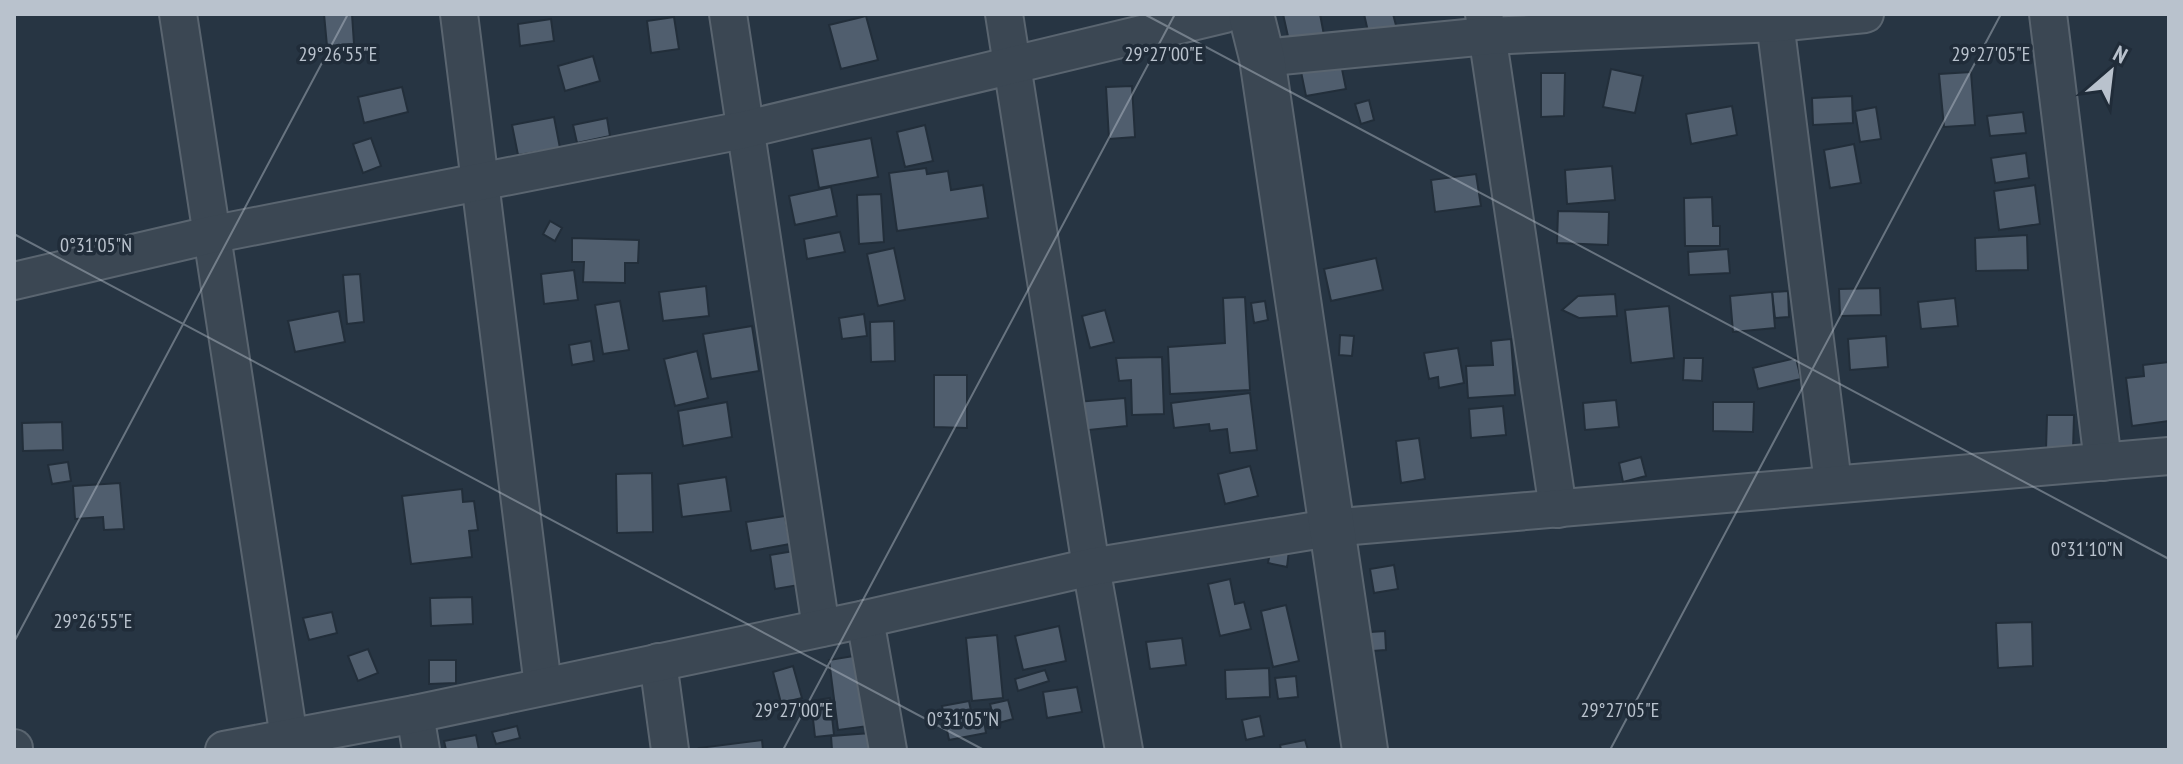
<svg xmlns="http://www.w3.org/2000/svg" width="2183" height="764" viewBox="0 0 2183 764" font-family="'PT Sans Narrow',sans-serif">
<rect width="100%" height="100%" fill="#273543"/>
<g fill="#505e6e" stroke="#222e3a" stroke-width="2">
<path d="M324 14H352L354 44 327 46Z"/>
<path d="M1283 14H1320L1324 35 1289 41Z"/>
<path d="M1364 14H1393L1397 29 1369 36Z"/>
<path d="M866 16 878 60 841 69 829 25Z"/>
<path d="M674 17 679 49 651 53 647 21Z"/>
<path d="M551 19 554 41 520 46 518 24Z"/>
<path d="M593 56 600 81 565 91 558 66Z"/>
<path d="M1340 59 1346 89 1306 96 1300 67Z"/>
<path d="M1611 69 1643 76 1635 113 1603 107Z"/>
<path d="M1971 72 1975 125 1944 127 1939 74Z"/>
<path d="M1541 73H1565L1564 116 1541 117Z"/>
<path d="M1132 86 1135 137 1109 139 1106 87Z"/>
<path d="M402 87 408 112 364 123 358 97Z"/>
<path d="M1852 96 1853 123 1813 125 1812 98Z"/>
<path d="M1369 100 1374 120 1361 124 1355 104Z"/>
<path d="M1732 106 1737 135 1691 144 1686 114Z"/>
<path d="M1876 107 1881 139 1860 142 1855 111Z"/>
<path d="M2023 112 2026 133 1990 136 1987 116Z"/>
<path d="M554 117 560 148 518 155 512 125Z"/>
<path d="M607 118 610 136 577 143 573 125Z"/>
<path d="M925 125 933 161 905 167 897 132Z"/>
<path d="M371 138 381 166 363 173 353 144Z"/>
<path d="M871 138 878 177 819 188 812 149Z"/>
<path d="M1854 144 1861 183 1830 188 1824 150Z"/>
<path d="M2026 153 2029 178 1995 183 1991 158Z"/>
<path d="M1612 166 1615 200 1567 204 1565 170Z"/>
<path d="M926 168 927 174 948 171 951 190 983 185 988 218 897 231 889 173Z"/>
<path d="M1476 174 1481 206 1435 212 1431 180Z"/>
<path d="M2035 185 2040 224 1999 230 1994 191Z"/>
<path d="M831 187 837 216 795 225 789 196Z"/>
<path d="M881 194 884 242 859 244 857 195Z"/>
<path d="M1712 197 1713 226H1720V246H1685L1684 198Z"/>
<path d="M1558 211 1609 212 1608 245 1557 243Z"/>
<path d="M550 221 562 228 555 241 543 234Z"/>
<path d="M840 232 845 252 807 259 804 239Z"/>
<path d="M2027 235 2028 270 1976 271 1975 238Z"/>
<path d="M572 238 639 240 638 263H625V283L583 282 584 262H572Z"/>
<path d="M894 248 905 300 878 306 867 254Z"/>
<path d="M1728 249 1730 273 1689 275 1688 252Z"/>
<path d="M1376 258 1383 290 1331 301 1324 269Z"/>
<path d="M574 270 578 300 544 304 541 274Z"/>
<path d="M360 274 364 322 347 324 343 275Z"/>
<path d="M706 286 709 316 663 321 659 292Z"/>
<path d="M1880 288 1881 315 1840 316 1839 289Z"/>
<path d="M1788 291 1789 317 1775 318 1772 292Z"/>
<path d="M1772 292 1775 328 1733 332 1730 296Z"/>
<path d="M1615 294 1617 316 1579 318 1562 310 1578 296Z"/>
<path d="M1245 297 1250 390 1170 394 1168 347 1225 343 1223 298Z"/>
<path d="M1955 298 1958 326 1921 329 1918 302Z"/>
<path d="M620 301 629 350 603 354 595 305Z"/>
<path d="M1265 301 1268 320 1254 323 1251 303Z"/>
<path d="M1669 306 1674 358 1631 363 1625 310Z"/>
<path d="M1105 310 1114 342 1090 348 1082 316Z"/>
<path d="M339 311 345 342 295 352 288 321Z"/>
<path d="M864 314 867 336 842 339 839 318Z"/>
<path d="M894 321 895 361 871 362 870 322Z"/>
<path d="M752 326 759 371 711 379 703 334Z"/>
<path d="M1340 335 1354 336 1352 356 1339 355Z"/>
<path d="M1886 336 1888 367 1850 370 1848 339Z"/>
<path d="M1511 339 1515 395 1468 398 1466 366 1493 365 1491 341Z"/>
<path d="M591 341 594 361 572 365 569 345Z"/>
<path d="M1458 348 1464 383 1439 388 1438 377 1429 379 1424 353Z"/>
<path d="M697 351 708 398 675 406 664 359Z"/>
<path d="M1162 357 1164 414 1132 415 1131 380 1119 381 1116 358Z"/>
<path d="M1684 358H1703L1702 381 1683 380Z"/>
<path d="M1796 358 1801 379 1758 389 1753 368Z"/>
<path d="M2169 362V421L2132 426 2126 378 2144 376 2143 365Z"/>
<path d="M934 375H967V428L934 427Z"/>
<path d="M1250 393 1257 450 1230 453 1227 429 1210 431 1209 424 1174 428 1171 403Z"/>
<path d="M1125 398 1127 426 1079 431 1076 402Z"/>
<path d="M1616 400 1619 427 1585 430 1583 403Z"/>
<path d="M727 402 732 437 683 446 678 411Z"/>
<path d="M1713 402H1754L1753 432 1713 431Z"/>
<path d="M1503 406 1506 435 1471 438 1469 409Z"/>
<path d="M2047 415H2074L2073 451 2046 450Z"/>
<path d="M62 422 63 450 23 451 22 423Z"/>
<path d="M1419 438 1425 479 1401 483 1396 441Z"/>
<path d="M1641 457 1646 476 1623 482 1619 463Z"/>
<path d="M68 462 71 481 52 484 48 465Z"/>
<path d="M1250 466 1258 496 1225 504 1218 474Z"/>
<path d="M652 473 653 532 617 533 616 474Z"/>
<path d="M726 477 731 511 682 517 678 484Z"/>
<path d="M120 483 124 529 104 530 103 517 75 519 73 486Z"/>
<path d="M462 489 463 502 474 501 478 530 469 531 472 557 411 564 402 496Z"/>
<path d="M785 516 790 544 751 551 746 522Z"/>
<path d="M1271 547 1289 550 1287 567 1268 563Z"/>
<path d="M794 551 799 585 775 589 770 555Z"/>
<path d="M1394 565 1398 589 1374 593 1370 569Z"/>
<path d="M1230 579 1235 604 1244 602 1251 629 1220 636 1208 584Z"/>
<path d="M472 597 473 624 431 626 430 598Z"/>
<path d="M1286 605 1299 661 1273 667 1261 611Z"/>
<path d="M332 612 337 633 309 640 303 618Z"/>
<path d="M2032 622 2033 666 1998 668 1996 623Z"/>
<path d="M1059 626 1066 661 1023 670 1015 636Z"/>
<path d="M1385 631 1386 650 1372 651 1370 632Z"/>
<path d="M997 635 1003 698 972 701 966 638Z"/>
<path d="M1182 638 1186 665 1150 669 1146 642Z"/>
<path d="M368 649 378 673 358 681 348 656Z"/>
<path d="M866 654 876 725 838 730 829 660Z"/>
<path d="M429 660H456V683L429 684Z"/>
<path d="M793 666 802 698 781 703 773 672Z"/>
<path d="M1269 668 1270 697 1226 699 1225 670Z"/>
<path d="M1045 670 1049 681 1018 691 1015 679Z"/>
<path d="M1296 676 1298 697 1278 699 1275 678Z"/>
<path d="M1077 687 1082 712 1047 718 1043 692Z"/>
<path d="M830 698 834 735 815 737 811 701Z"/>
<path d="M1008 700 1013 719 995 724 990 704Z"/>
<path d="M969 701 972 716 983 714 986 733 949 740 942 706Z"/>
<path d="M1260 716 1264 736 1246 740 1242 720Z"/>
<path d="M517 726 520 738 496 744 492 732Z"/>
<path d="M871 733 873 750H832L831 736Z"/>
<path d="M476 735 479 750H446L444 741Z"/>
<path d="M762 740 763 750H700L699 748Z"/>
<path d="M1305 740 1308 750H1281L1280 745Z"/>
</g>
<g fill="none" stroke-linecap="round" stroke-linejoin="round">
<g stroke="#5a6570" stroke-width="40">
<g id="minor">
<path d="M178 14 289 738"/>
<path d="M459 14 543 686"/>
<path d="M728 14 821 628"/>
<path d="M1004 14 1091 567 1124 750"/>
<path d="M1484 14 1558 509"/>
<path d="M1774 14 1833 483"/>
<path d="M2048 14 2103 462"/>
<path d="M1262 58 1487 36 1776 23 1865 14"/>
<path d="M14 281 210 235 743 130 1225 14"/>
<path d="M865 619 888 750"/>
<path d="M658 662 670 750"/>
<path d="M415 714 421 750"/>
<path d="M14 748V750"/>
<path d="M224 750 415 714 865 619 1091 567 1329 528 2169 456"/>
</g>
</g>
<g stroke="#5a6570" stroke-width="48">
<path id="tertiary" d="M1251 14 1262 58 1365 750"/>
</g>
<use href="#minor" stroke="#3b4753" stroke-width="36"/>
<use href="#tertiary" stroke="#3b4753" stroke-width="44"/>
</g>
<path fill="none" stroke="#b9c2cd" stroke-width="2" stroke-opacity="0.45" d="M1144 14 2169 559M14 234 984 750M14 642 348 14M783 750 1175 14M1610 750 2001 14"/>
<g font-size="20" text-anchor="middle" fill="#b9c2cd" stroke="#202c39" stroke-width="7" stroke-linejoin="round" paint-order="stroke">
<text x="338" y="61">29°26'55"E</text>
<text x="1164" y="61">29°27'00"E</text>
<text x="1991" y="61">29°27'05"E</text>
<text x="96" y="252">0°31'05"N</text>
<text x="2087" y="556">0°31'10"N</text>
<text x="93" y="628">29°26'55"E</text>
<text x="794" y="717">29°27'00"E</text>
<text x="1620" y="717">29°27'05"E</text>
<text x="963" y="726">0°31'05"N</text>
</g>
<rect width="2183" height="764" fill="none" stroke="#b9c2cd" stroke-width="32"/>
<g transform="translate(2111 72) rotate(28)" stroke="#202c39" stroke-width="6" paint-order="stroke">
<path d="M0-6L14 30L0 20L-14 30Z" fill="#b9c2cd"/>
<text y="-12" font-size="22" font-weight="bold" text-anchor="middle" fill="#b9c2cd">N</text>
</g>
</svg>
